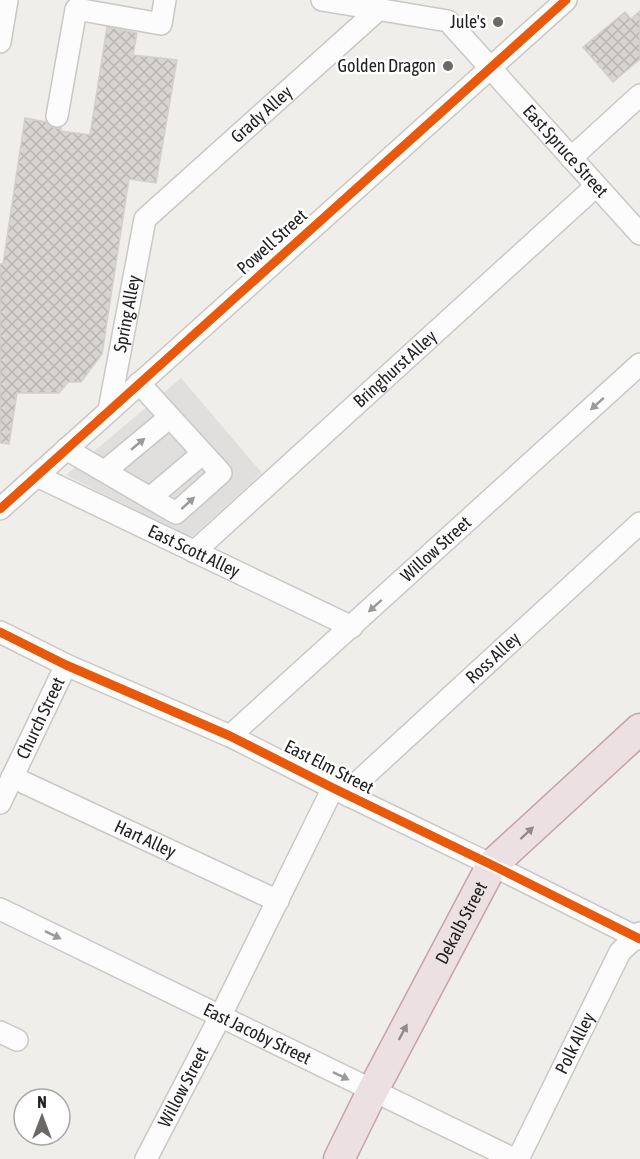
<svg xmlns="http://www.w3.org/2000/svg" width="640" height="1159" viewBox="0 0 640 1159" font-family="'Asap Condensed',sans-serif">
<defs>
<pattern id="building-cross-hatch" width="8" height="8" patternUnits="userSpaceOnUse" patternTransform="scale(1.5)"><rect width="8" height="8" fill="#d7d4d2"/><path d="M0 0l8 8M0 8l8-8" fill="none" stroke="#b8b6b4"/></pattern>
</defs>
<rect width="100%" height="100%" fill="#f0eeeb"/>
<path fill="#e0dfde" d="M181 378 262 473 191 538 66 475Z"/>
<g fill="url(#building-cross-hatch)" stroke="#d3d0cc" stroke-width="1.5">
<path d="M640 11V59L613 82 583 47 625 12 631 19Z"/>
<path d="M107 27 137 33 133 55 177 60 156 183 129 179 102 354 81 382H68L59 393H17L9 444 0 443V264H3L25 118 46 122 54 128H61V131L90 135Z"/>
</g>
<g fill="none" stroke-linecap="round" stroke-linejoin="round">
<g stroke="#c9c8c7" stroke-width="24">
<g id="minor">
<path id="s1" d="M322 0 448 21 640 234"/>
<path d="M0 42 7 0"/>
<path d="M57 116 76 9 161 24 165 0"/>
<path d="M571 158 640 95"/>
<path id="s2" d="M109 410 145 219 378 10"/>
<path d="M66 449 176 513 221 473 139 383"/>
<path d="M105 471 170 417"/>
<path id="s3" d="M37 476 352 627"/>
<path d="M150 498 202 454"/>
<path d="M0 509 566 0"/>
<path id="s4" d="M194 552 596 186"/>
<path d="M0 632 66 665 230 736 333 788 492 865 640 939"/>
<path id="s5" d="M230 736 640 364"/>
<path id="s6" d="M12 777 278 901"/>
<path id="s7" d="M349 796 359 781 640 523"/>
<path id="s8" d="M0 803 66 665"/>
<path id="s9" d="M0 909 514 1159"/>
<path d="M0 1032 17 1040"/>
<path id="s10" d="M146 1159 220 1017 333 788"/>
<path id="s11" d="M518 1159 620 952 640 933"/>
</g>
</g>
<g stroke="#c5a2ac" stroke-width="33">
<g id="highway">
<path id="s12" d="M339 1159 372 1092 492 865 640 729"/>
</g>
</g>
<use href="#minor" stroke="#fdfcfc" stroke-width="21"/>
<use href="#highway" stroke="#ece0e2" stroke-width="30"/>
<g stroke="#fff" stroke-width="13">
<g id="cycleway">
<path d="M0 509 566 0"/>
<path d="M0 632 66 665 230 736 333 788 492 865 640 939"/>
</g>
</g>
<use href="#cycleway" stroke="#e8590c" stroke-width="9"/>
</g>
<defs><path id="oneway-solid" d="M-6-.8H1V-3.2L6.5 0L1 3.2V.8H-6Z" transform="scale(1.5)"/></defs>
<g fill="#9a9a9a">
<use href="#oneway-solid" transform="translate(597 404) rotate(138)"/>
<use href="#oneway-solid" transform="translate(138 444) rotate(-40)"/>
<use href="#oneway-solid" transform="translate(188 503) rotate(-42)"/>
<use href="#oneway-solid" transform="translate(375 606) rotate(138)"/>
<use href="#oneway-solid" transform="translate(53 935) rotate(26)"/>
<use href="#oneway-solid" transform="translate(341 1076) rotate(26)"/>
</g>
<g fill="#918a8c">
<use href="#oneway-solid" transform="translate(527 833) rotate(-43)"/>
<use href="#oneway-solid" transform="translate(403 1032) rotate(-62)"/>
</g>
<g fill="#6a6968" stroke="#fff" stroke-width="2">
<circle cx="498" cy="22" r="6"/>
<circle cx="448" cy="66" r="6"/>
</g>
<g text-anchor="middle" stroke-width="5" stroke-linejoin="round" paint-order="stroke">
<g font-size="18" fill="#222" stroke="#fff" text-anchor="end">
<text x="486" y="28">Jule's</text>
<text x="436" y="72">Golden Dragon</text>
</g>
<g font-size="18" fill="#222" stroke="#fff">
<text dy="6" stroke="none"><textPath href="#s2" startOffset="351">Grady Alley</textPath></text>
<text dy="6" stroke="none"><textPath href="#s1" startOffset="303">East Spruce Street</textPath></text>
<text transform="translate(272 242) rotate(-42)" y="6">Powell Street</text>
<text dy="6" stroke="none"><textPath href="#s2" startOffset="98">Spring Alley</textPath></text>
<text dy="6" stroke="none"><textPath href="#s4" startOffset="272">Bringhurst Alley</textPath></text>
<text dy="6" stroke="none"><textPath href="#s5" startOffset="278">Willow Street</textPath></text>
<text dy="6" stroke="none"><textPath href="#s3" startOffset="174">East Scott Alley</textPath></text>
<text dy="6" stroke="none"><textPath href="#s7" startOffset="200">Ross Alley</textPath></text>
<text dy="6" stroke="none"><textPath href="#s8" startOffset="94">Church Street</textPath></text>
<text transform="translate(329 767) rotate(27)" y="6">East Elm Street</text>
<text dy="6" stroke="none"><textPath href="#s6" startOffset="147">Hart Alley</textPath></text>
<text dy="6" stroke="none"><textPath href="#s12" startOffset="266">Dekalb Street</textPath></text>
<text dy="6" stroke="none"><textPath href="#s9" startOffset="286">East Jacoby Street</textPath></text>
<text dy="6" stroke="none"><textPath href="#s11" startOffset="129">Polk Alley</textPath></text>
<text dy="6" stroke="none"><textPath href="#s10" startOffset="81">Willow Street</textPath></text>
</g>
</g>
<g transform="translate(42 1117)"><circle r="28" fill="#ffffff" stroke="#a7a7a7" stroke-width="1.5"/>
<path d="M0-4.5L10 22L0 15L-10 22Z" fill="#6a6968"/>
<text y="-9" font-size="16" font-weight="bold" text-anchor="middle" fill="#222222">N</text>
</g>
</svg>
